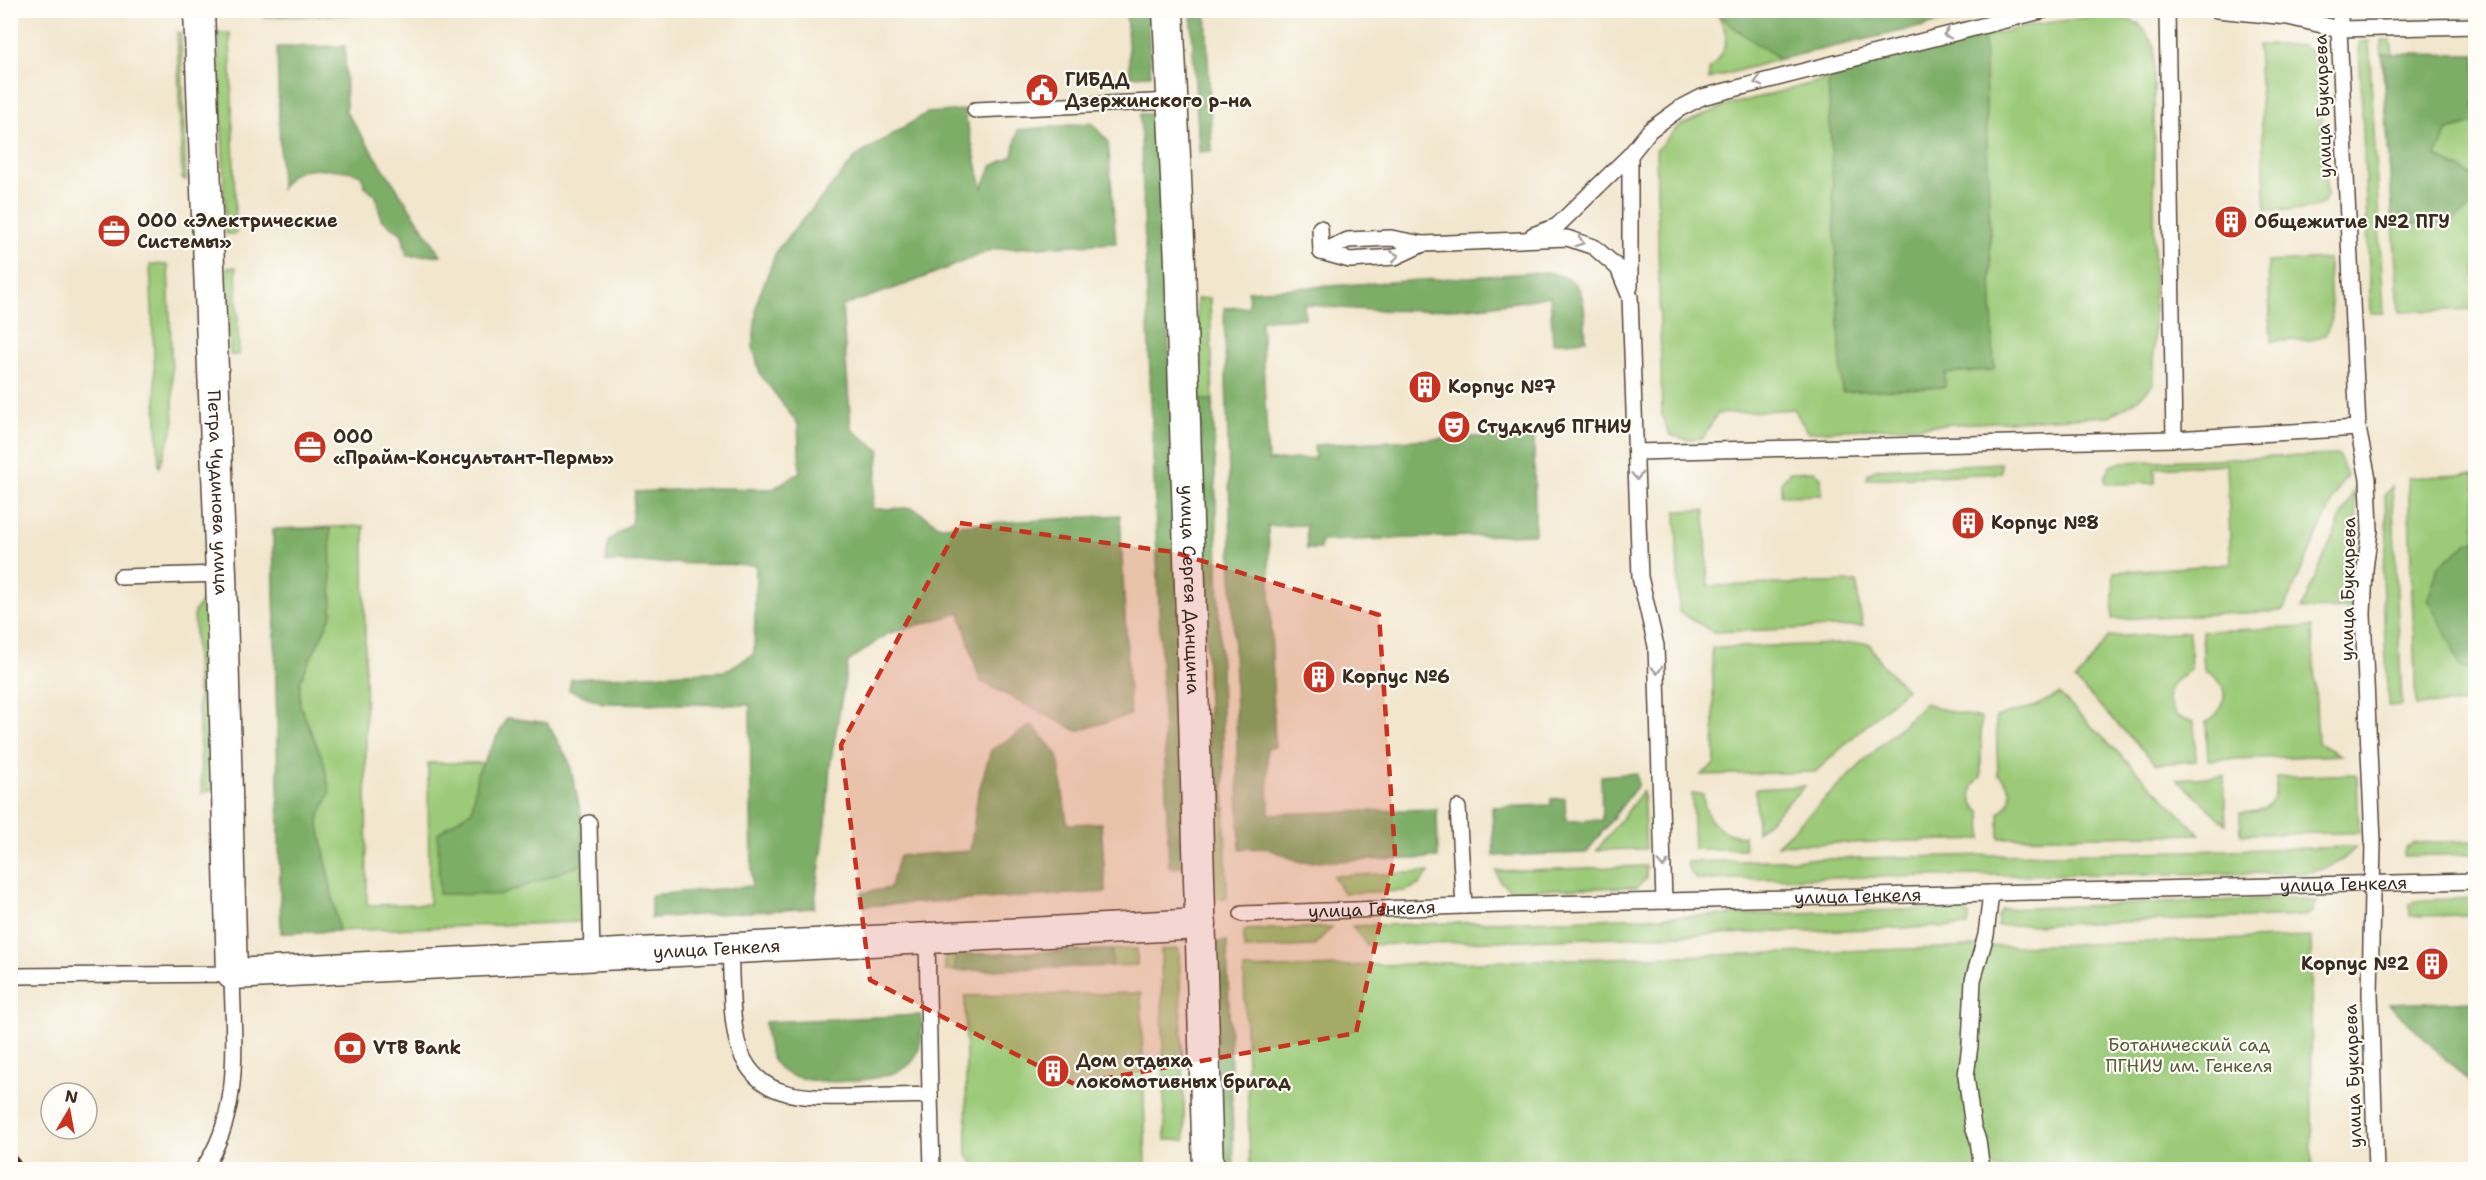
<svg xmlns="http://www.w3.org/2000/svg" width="2486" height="1180" viewBox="0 0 2486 1180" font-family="'Shantell Sans',sans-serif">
<rect width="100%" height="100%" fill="#fdfcf7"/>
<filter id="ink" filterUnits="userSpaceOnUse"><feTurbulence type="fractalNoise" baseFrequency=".0167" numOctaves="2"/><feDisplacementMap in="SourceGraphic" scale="12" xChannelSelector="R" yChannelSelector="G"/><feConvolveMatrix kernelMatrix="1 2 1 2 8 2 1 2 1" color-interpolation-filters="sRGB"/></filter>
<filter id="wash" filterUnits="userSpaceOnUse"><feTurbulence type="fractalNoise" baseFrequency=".008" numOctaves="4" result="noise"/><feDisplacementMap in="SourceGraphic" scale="24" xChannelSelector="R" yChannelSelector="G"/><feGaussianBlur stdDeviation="1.35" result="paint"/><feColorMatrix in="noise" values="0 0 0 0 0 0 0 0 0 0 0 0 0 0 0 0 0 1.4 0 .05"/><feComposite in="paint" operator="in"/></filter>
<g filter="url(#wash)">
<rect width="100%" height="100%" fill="#f2e6cd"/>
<g fill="#9cca78" stroke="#6c7a4b" stroke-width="1.5">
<path d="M267 10H383L385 13 263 17Z"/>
<path d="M1715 11H1988L1780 59 1709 79V70C1728 48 1732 35 1715 11Z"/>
<path d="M2090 17H2119L2139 24 2154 45V384L2136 401 2109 416 1807 432 1794 409 1717 414 1703 438 1688 440 1670 435 1662 417 1656 150 1679 126 1725 106 1828 79 1907 53 2039 24Z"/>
<path d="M177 32 181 33 186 180 182 179Z"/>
<path d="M218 33H230L236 234H226Z"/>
<path d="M2369 41 2384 313H2371L2359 42Z"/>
<path d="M2381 41H2391L2393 54 2475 55V309L2399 312Z"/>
<path d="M2258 45H2301L2318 57 2327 197C2320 215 2282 210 2266 209Z"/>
<path d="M2328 259 2332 319 2325 335 2310 340 2271 341 2268 262Z"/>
<path d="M150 264 168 265 174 426 159 468Z"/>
<path d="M236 267 239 355H230L227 268Z"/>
<path d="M1210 298 1227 898H1213L1197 299Z"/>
<path d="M2339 455 2347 476 2341 483 2283 611 2112 619 2114 572 2231 564 2227 464 2155 468V483L2106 484 2105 478 2110 466 2122 462Z"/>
<path d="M2001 463V473L1867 479 1868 474 1876 469Z"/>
<path d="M1814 471 1821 477 1822 495 1781 496V482L1790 472Z"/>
<path d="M2475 474V703L2416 705 2408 478Z"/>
<path d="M2392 486 2402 705 2388 706 2382 575 2387 540 2385 495Z"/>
<path d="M2354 489 2358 531 2351 608 2301 609Z"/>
<path d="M1705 510 1708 586 1857 582 1858 600 1863 626 1713 632 1679 612 1676 511Z"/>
<path d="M364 526 367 905 429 904 428 763H483L507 718 547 723 569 761 582 819V922L281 933 273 529Z"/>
<path d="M208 594 219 789 202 792 194 612Z"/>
<path d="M2312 627 2318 743 2341 755 2208 760 2206 722C2230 709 2231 681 2204 671L2202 631Z"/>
<path d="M2189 632 2191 669C2170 682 2160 694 2177 716L2194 722 2196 761 2156 764 2075 680 2084 671 2108 637Z"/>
<path d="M1869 643 1881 663 1906 689 1815 772 1701 775 1715 764 1712 648Z"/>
<path d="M2059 694 2200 834 1999 838V813C2016 802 2013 785 1998 775L1996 717 2036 706Z"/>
<path d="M1925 703 1948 711 1981 718V777C1968 787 1968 802 1981 812L1982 839 1777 845Z"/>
<path d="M2357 774 2359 833 2241 834 2240 813C2266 812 2278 805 2276 777Z"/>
<path d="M2224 776 2226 824 2177 779Z"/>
<path d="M1805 786 1757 832 1756 789Z"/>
<path d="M1643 791 1646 849 1597 850Z"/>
<path d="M1692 794H1703C1704 819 1719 836 1744 836L1745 849H1694Z"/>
<path d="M2475 841V854L2403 856 2405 849 2414 843Z"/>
<path d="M2356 847C2341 865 2324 870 2302 873L1992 875 1698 880 1690 872 1686 862Z"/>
<path d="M1646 866V878L1637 887 1510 890 1500 881 1496 871Z"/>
<path d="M1429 872 1419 885 1405 891 1343 893 1333 876Z"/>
<path d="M2292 898 2317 902 2311 913 2304 916 1998 926V916L2003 909Z"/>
<path d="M2475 898V915L2410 916 2409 904 2423 900Z"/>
<path d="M1963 908 1969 916 1968 926 1367 945 1352 926Z"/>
<path d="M1332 927 1313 946 1244 949V930Z"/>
<path d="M2311 937 2312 1169H1250L1244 969Z"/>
<path d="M1137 949V965L945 971V955Z"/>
<path d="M1179 949 1185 1140H1165L1161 950Z"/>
<path d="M1141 993 1146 1165 1062 1170 977 1169 967 1155 965 996Z"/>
</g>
<g fill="#7dae68" stroke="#5c6c43" stroke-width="1.5">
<path d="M1126 11H1147L1151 75 1130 76Z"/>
<path d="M1191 11H1206L1212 151 1199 152Z"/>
<path d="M1715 11H1988L1780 59 1738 31Z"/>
<path d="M1984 37 1994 370 1945 373V387L1842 392 1828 79 1907 53Z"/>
<path d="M345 46 346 112 441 255 407 256 402 234 381 219 376 196 364 185 362 176C351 169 305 166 293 174 288 177 285 183 281 189L277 47Z"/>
<path d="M2383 54 2475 55V123L2448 130 2436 156 2475 177 2474 205 2446 225 2393 223Z"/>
<path d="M964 110 982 188 992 166 1013 156 1018 130 1091 123 1108 141 1116 243 994 249 910 283 842 306 851 429 880 450 872 509 913 508 940 526 1120 515 1130 715 1077 731 980 681 960 613 887 634 848 662 830 765 826 823 814 908 651 918V895L752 886 750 705 603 703 569 690 571 679 725 671 754 654 756 565 606 562 608 541 631 524 635 492 716 488 773 489 800 472 798 424 760 374 753 346 757 302 777 250 857 156 927 113Z"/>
<path d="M1140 114H1161L1187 867 1169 868Z"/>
<path d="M1547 272C1590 279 1583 304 1586 340L1553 343 1550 296C1471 312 1385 315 1304 304L1305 318 1261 320 1268 461 1315 458 1314 445 1534 434 1535 534 1321 541 1320 549H1307L1306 525 1268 526 1275 747 1267 748 1269 814 1437 809 1438 858 1300 862 1267 848 1240 849 1224 308 1249 307 1248 291Z"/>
<path d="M1200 400H1213L1225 810 1211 809Z"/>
<path d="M330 528 332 614 300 681V705L324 762 330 793 318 819 339 931 281 933 273 529Z"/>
<path d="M2470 541H2475V669L2459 667 2453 648 2428 599 2438 566Z"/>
<path d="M507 718 547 723 569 761 582 819 583 864 501 895 439 894 438 833 472 810 477 774Z"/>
<path d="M1032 725 1058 755 1067 824 1101 823 1106 892 862 906 861 893 890 888 899 856 970 851 978 794 991 750Z"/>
<path d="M1637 773 1638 785 1586 853 1494 856 1492 807 1551 805V799L1565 798 1566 821 1602 820 1601 776Z"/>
<path d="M1227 941 1234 1169H1220L1214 942Z"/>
<path d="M1112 950V966L955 971V955Z"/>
<path d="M2475 1001H2476L2475 1088 2389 1004Z"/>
<path d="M921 1015C922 1032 923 1050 911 1063 891 1084 802 1089 780 1069 768 1058 766 1038 765 1022Z"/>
</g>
</g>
<g filter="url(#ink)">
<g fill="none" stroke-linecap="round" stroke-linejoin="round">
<g stroke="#564638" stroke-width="18">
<g id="lane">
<path d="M2167 10 2174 439"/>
<path d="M2217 10 2288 17 2339 29 2476 26"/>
<path d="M2341 10 2339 29 2358 428 2368 479 2370 530 2365 569 2363 614 2373 841 2370 994 2376 1170"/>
<path d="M975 110 1173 101"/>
<path d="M1630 155V287"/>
<path d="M1320 228 1321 252"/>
<path d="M1533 235 1557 226 1630 155 1650 130 1679 109 1702 97 2045 10"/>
<path d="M1321 252 1348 240 1391 238 1423 244 1567 238 1594 247 1618 268 1630 297 1640 577 1656 646 1664 901"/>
<path d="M1321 252 1350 260 1395 257 1423 244"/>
<path d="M1636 452 2174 439 2358 428"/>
<path d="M121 577 221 574"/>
<path d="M1458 808 1464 906"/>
<path d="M589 823 592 956"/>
<path id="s1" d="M1242 914 1464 906 2476 881"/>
<path d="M927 939 930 1095"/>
<path d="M730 950C732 979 730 1012 737 1041 752 1100 803 1098 852 1097 878 1096 904 1096 930 1095L932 1170"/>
<path d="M17 976 232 974C233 1038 243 1115 202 1170"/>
<path d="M1982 1170 1978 1140 1973 1127 1966 1076 1970 1045 1973 980 1986 935 1991 893"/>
</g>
</g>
<g stroke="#564638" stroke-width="33">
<g id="street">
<path id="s2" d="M199 10 221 574 232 974 1201 924"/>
<path id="s3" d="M1168 10 1180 262 1208 1170"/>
</g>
</g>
<use href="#lane" stroke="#fff" stroke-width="15"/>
<use href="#street" stroke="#fff" stroke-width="30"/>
<path stroke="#3b2a1e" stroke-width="4.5" d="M10 1152 24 1170"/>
</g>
<defs><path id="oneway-chevron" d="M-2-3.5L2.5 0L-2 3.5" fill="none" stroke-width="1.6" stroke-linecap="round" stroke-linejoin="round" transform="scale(1.5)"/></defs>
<g stroke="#a79f9a">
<use href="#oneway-chevron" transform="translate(1947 34) rotate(166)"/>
<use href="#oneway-chevron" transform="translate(1758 82) rotate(165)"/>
<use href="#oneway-chevron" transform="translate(1580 242) rotate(20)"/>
<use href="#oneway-chevron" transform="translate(1395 256) rotate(-11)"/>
<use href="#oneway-chevron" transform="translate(1637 476) rotate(88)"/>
<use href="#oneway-chevron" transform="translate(1657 670) rotate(88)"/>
<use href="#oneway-chevron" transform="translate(1663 864) rotate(88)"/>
</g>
</g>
<path fill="#c8321e" fill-opacity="0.2" stroke="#c8321e" stroke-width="4.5" stroke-dasharray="12 8" stroke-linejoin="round" d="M960 523 1173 552 1379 615 1395 854 1356 1033 1074 1084 870 980 841 745Z"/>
<defs>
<g id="civic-disc" transform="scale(1.725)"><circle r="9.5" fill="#c8321e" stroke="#fdfcf7"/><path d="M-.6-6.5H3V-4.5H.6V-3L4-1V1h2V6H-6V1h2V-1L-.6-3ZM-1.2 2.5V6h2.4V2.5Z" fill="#fff"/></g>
<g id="building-disc" transform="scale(1.725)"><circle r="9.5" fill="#c8321e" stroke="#fdfcf7"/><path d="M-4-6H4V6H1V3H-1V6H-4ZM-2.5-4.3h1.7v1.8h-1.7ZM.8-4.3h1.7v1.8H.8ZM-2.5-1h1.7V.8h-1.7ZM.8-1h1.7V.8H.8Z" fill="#fff"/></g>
<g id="office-disc" transform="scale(1.725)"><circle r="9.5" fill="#c8321e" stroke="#fdfcf7"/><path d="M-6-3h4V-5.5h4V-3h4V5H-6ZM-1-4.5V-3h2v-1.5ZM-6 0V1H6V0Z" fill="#fff"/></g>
<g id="theatre-disc" transform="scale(1.725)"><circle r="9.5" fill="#c8321e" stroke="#fdfcf7"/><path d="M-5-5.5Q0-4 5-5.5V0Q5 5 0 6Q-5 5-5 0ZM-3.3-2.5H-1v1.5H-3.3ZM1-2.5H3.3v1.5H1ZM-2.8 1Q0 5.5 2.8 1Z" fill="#fff"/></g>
<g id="bank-disc" transform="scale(1.725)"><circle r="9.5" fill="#c8321e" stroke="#fdfcf7"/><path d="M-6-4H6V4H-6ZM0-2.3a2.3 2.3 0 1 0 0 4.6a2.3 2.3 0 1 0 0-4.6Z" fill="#fff"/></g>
</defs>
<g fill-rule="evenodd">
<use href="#civic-disc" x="1042" y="90"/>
<use href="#building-disc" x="2231" y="222"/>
<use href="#office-disc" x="114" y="231"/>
<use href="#building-disc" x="1425" y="387"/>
<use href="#theatre-disc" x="1454" y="427"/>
<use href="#office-disc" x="310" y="447"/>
<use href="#building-disc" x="1968" y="523"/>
<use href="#building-disc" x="1319" y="677"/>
<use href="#building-disc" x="2432" y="964"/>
<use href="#bank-disc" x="350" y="1048"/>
<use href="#building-disc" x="1053" y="1071"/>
</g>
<g text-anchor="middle" stroke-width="4.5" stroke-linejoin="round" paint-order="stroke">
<g font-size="18" font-weight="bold" fill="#3b2a1e" stroke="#fdfcf7" text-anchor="start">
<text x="1065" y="86">ГИБДД<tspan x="1065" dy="21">Дзержинского р-на</tspan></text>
<text x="137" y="227">ООО «Электрические<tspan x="137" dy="21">Системы»</tspan></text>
<text x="2254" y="228">Общежитие №2 ПГУ</text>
<text x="1448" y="393">Корпус №7</text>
<text x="1477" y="433">Студклуб ПГНИУ</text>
<text x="333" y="443">ООО<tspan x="333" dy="21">«Прайм-Консультант-Пермь»</tspan></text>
<text x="1991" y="529">Корпус №8</text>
<text x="1342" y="683">Корпус №6</text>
<text x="2409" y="970" text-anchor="end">Корпус №2</text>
<text x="373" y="1054">VTB Bank</text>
<text x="1076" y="1067">Дом отдыха<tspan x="1076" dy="21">локомотивных бригад</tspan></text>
</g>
<g font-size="18" fill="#3b2a1e" stroke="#fdfcf7">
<text transform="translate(2323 106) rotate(-92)" y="6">улица Букирева</text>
<text dy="6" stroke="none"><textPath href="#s2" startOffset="483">Петра Чудинова улица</textPath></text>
<text transform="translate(2348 589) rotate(-89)" y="6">улица Букирева</text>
<text dy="6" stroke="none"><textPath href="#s3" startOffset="580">улица Сергея Данщина</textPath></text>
<text dy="6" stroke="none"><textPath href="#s1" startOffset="1102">улица Генкеля</textPath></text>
<text dy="6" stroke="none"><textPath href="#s1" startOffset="616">улица Генкеля</textPath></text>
<text dy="6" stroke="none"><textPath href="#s1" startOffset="130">улица Генкеля</textPath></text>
<text dy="6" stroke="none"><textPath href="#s2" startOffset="1450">улица Генкеля</textPath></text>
<text transform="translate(2353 1076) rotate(-92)" y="6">улица Букирева</text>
</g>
<g font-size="18" fill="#585a39" stroke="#fdfcf7">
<text x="2189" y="1051">Ботанический сад<tspan x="2189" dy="21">ПГНИУ им. Генкеля</tspan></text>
</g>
</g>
<rect width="2486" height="1180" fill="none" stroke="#fdfcf7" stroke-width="36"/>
<g transform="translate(69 1111) rotate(10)"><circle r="28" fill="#fdfcf7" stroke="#afa8a0" stroke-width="1.5"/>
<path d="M0-4.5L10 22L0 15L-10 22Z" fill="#c8321e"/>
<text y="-9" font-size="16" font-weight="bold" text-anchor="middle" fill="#3b2a1e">N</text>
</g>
</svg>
